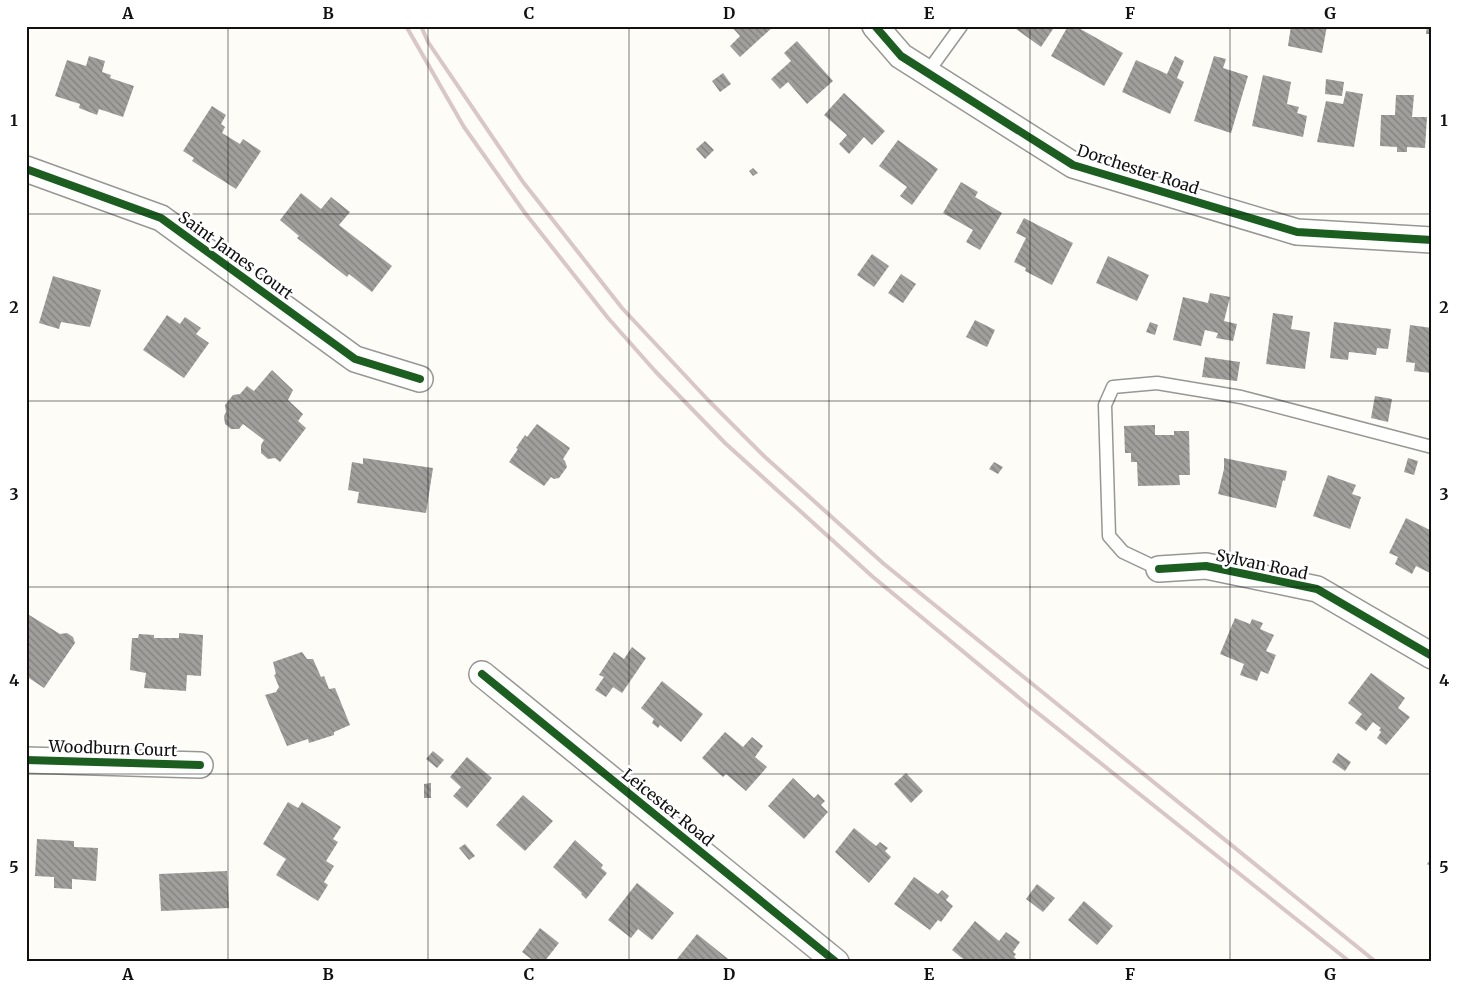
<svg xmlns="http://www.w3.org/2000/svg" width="1458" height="988" viewBox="0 0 1458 988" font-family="Merriweather,serif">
<defs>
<pattern id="building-back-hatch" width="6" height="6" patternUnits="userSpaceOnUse" patternTransform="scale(1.25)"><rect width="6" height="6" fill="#a19f9c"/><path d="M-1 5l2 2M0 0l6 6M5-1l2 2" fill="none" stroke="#82807e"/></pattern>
</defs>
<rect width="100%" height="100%" fill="#fdfcf7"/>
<g fill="url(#building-back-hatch)">
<path d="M731 26H774L740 57 730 46 740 36Z"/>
<path d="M1012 26H1053L1051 28 1053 29 1041 47Z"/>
<path d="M1068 26H1075L1123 53 1104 86 1051 56Z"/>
<path d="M1291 26H1327L1322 53 1288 46Z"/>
<path d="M1427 26H1432V34H1426Z"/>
<path d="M797 41 833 81 807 104 788 82 780 89 771 79 791 61 784 53Z"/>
<path d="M89 56 105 61 102 72 111 75 110 78 134 86 123 117 99 109 97 115 79 108 80 104 55 96 67 60 86 66Z"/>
<path d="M1175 56 1184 61 1177 78 1184 82 1170 114 1122 92 1136 60 1167 74Z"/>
<path d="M1214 56 1226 59 1223 68 1248 76 1231 133 1194 121Z"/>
<path d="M723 73 731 84 720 92 712 81Z"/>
<path d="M1263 75 1291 82 1287 104 1299 107 1297 113 1307 116 1303 137 1252 126Z"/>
<path d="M1326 79 1344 82 1342 96 1325 94Z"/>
<path d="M1346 91 1363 94 1354 147 1317 142 1326 101 1343 104Z"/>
<path d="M844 93 885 131 872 145 864 137 849 154 839 144 847 135 824 115Z"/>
<path d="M1396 95H1414L1412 117H1427L1425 148 1407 147V152H1397V147L1380 146 1381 115H1395Z"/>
<path d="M212 106 226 115 221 124 225 127 222 133 240 144 243 139 261 151 236 189 192 161 194 158 183 151Z"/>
<path d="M898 140 938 169 912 205 900 196 907 187 879 166Z"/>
<path d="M705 141 714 150 705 159 696 149Z"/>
<path d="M753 168 758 173 753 176 749 171Z"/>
<path d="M961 182 978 192 975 197 1002 213 980 250 966 242 973 230 943 213Z"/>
<path d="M301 193 321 209 331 197 350 212 339 225 392 266 372 292 349 274 347 277 297 238 299 236 280 220Z"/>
<path d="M1024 218 1073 243 1052 285 1025 271 1026 268 1014 262 1026 238 1016 233Z"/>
<path d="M872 254 889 266 874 287 857 275Z"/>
<path d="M1108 256 1149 275 1137 301 1096 283Z"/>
<path d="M901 274 916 284 903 303 888 293Z"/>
<path d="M53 276 101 290 90 327 61 322 59 329 39 323Z"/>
<path d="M1210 293 1230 297 1224 321 1237 324 1233 341 1216 338 1218 333 1205 330 1201 346 1173 340 1183 297 1208 303Z"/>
<path d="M1273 313 1293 316 1291 329 1310 332 1305 369 1266 364Z"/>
<path d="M167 315 180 324 185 317 201 328 196 334 209 343 184 378 143 350Z"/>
<path d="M975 320 995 330 987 347 966 337Z"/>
<path d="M1150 322 1158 325 1155 335 1146 332Z"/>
<path d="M1334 322 1391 329 1388 349 1377 348 1376 355 1349 352 1348 360 1330 358Z"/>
<path d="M1410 325 1432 328 1431 373 1414 371 1415 363 1406 362Z"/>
<path d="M1205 357 1240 362 1237 381 1202 377Z"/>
<path d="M272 370 293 390 288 400 303 414 298 421 306 428 280 462 275 458 268 459 261 453V445L264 440 243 424 239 429H231L225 424 224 416 226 412 225 405 233 395 240 394 247 386 254 391Z"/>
<path d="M1375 396 1392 399 1388 422 1371 418Z"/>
<path d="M537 424 570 448 563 459 565 461 567 467 559 478 554 479 551 477 544 486 509 462 518 449 516 448 525 435 527 437Z"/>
<path d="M1155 425V435H1174V431H1189L1190 475H1179L1180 485 1138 486 1137 462H1131V453H1125L1124 426Z"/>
<path d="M363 458 433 468 426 513 357 503 359 492 348 490 352 462 363 464Z"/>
<path d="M1224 458 1287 471 1285 481 1283 480 1276 508 1218 494 1224 469Z"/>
<path d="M1408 458 1418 461 1414 475 1404 472Z"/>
<path d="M994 462 1003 467 998 474 989 469Z"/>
<path d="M1328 475 1356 485 1352 494 1361 497 1350 529 1313 516Z"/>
<path d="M1406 518 1432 531V570L1430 573 1416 566 1412 574 1395 564 1398 557 1389 553Z"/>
<path d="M26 613 60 634 67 633 73 637 75 643 44 688 26 676Z"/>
<path d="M1235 618 1250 624 1252 619 1263 623 1260 629 1274 635 1266 651 1276 655 1268 674 1261 671 1257 681 1240 675 1244 664 1220 654Z"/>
<path d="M179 633 203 635 201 676 187 675 186 691 144 688 146 673 130 670 132 638H138L139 634 154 635V638H179Z"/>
<path d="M632 647 646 658 622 693 613 687 606 697 595 690 604 677 599 675 614 652 624 659Z"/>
<path d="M302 652 307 659H313L321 677 324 676 329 689 335 688 350 725 334 732V735L309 743 308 739 287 746 265 695 276 692 279 687 274 675 276 674 273 662Z"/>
<path d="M1371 673 1405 698 1398 708 1410 717 1386 745 1377 738 1381 732 1379 730 1381 728 1373 722 1366 731 1355 723 1362 714 1348 703Z"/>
<path d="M662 681 703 714 681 742 660 725 658 728 652 723 654 719 641 708Z"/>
<path d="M725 732 743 747 752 737 763 746 755 757 767 767 746 791 726 774 723 777 702 758Z"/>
<path d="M433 751 444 760 437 768 426 759Z"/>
<path d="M1338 753 1351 762 1345 771 1332 762Z"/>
<path d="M467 757 492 778 467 808 453 796 461 787 450 777Z"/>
<path d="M906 773 923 791 911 803 894 784Z"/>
<path d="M793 778 814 798 818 794 825 801 821 805 828 812 804 839 768 806Z"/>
<path d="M431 783V798H424V784Z"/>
<path d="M523 795 553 821 525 851 496 825Z"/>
<path d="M288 802 298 808 302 802 341 827 333 839 338 842 326 861 334 866 324 882 328 885 318 901 276 875 286 859 263 844Z"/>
<path d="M854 828 876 846 880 842 888 848 885 851 891 857 869 883 835 852Z"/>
<path d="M37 839 74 841V847L98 848 96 881 72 879V889L54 888V877L35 876Z"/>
<path d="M575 840 603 865 601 868 607 873 586 899 581 894 582 893 553 867Z"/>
<path d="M465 844 475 856 469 860 459 848Z"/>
<path d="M1432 857V867L1427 864Z"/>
<path d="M227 871 229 908 161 911 159 874Z"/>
<path d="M914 877 938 894 942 890 949 896 946 900 953 906 941 922 938 920 930 930 894 904Z"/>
<path d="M637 883 674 913 652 940 638 929 631 938 608 920Z"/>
<path d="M1037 884 1055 898 1043 912 1026 899Z"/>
<path d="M1084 901 1113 926 1097 945 1068 920Z"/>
<path d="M975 921 999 941 1006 932 1020 942 1013 952 1016 954 1014 957 1020 962H967L952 950Z"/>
<path d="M540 928 559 943 544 962H535L522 952Z"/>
<path d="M697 934 732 962H681L677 959Z"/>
</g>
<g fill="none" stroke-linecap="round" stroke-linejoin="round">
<g stroke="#979795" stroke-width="15">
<g id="service">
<path d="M927 73 961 26"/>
<path d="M1159 569 1123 552 1109 536 1105 405 1113 387 1157 383 1241 397 1432 447"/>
</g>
</g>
<g stroke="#979795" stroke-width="28">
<g id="minor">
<path d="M875 26 901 56 1073 165 1297 232 1432 240"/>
<path d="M26 169 161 218 355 359 420 379"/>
<path d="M1159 569 1206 566 1317 589 1432 656"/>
<path d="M482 674 836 962"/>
<path d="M26 760 200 765"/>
</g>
</g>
<use href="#service" stroke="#fffffe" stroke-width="12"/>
<use href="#minor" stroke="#fffffe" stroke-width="25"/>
<g stroke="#d9c6c7" stroke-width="4">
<path d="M406 26 464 127 525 213 608 318 655 371 725 443 873 577 1029 706 1350 962"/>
<path d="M421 26 428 42 523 182 622 308 708 400 765 457 884 564 1376 962"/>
</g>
<g stroke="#fff" stroke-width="11">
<g id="cycleway">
<path d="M875 26 901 56 1073 165 1297 232 1432 240"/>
<path d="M26 169 161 218 355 359 420 379"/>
<path d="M1159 569 1206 566 1317 589 1432 656"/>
<path d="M482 674 836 962"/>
<path d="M26 760 200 765"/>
</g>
</g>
<use href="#cycleway" stroke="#1b5e20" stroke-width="8"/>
</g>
<path fill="none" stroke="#111" stroke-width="1" stroke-opacity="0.55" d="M228 26V962M428 26V962M629 26V962M829 26V962M1030 26V962M1230 26V962M26 214H1432M26 401H1432M26 587H1432M26 774H1432"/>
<g text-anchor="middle" stroke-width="5" stroke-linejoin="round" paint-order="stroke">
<g font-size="16" fill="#111" stroke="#fff">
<text transform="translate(1138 169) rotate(18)" y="6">Dorchester Road</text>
<text transform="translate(236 255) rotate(36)" y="6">Saint James Court</text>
<text transform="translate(1262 564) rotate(12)" y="6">Sylvan Road</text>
<text transform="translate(113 748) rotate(2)" y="6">Woodburn Court</text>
<text transform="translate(668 807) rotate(39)" y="6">Leicester Road</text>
</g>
</g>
<rect width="1458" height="988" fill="none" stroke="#ffffff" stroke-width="55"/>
<rect x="28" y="28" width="1402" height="932" fill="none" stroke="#111" stroke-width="2"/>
<g font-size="16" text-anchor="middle" font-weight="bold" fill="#111">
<text x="128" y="19">A</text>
<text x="328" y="19">B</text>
<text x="529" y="19">C</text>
<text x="729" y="19">D</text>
<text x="929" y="19">E</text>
<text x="1130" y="19">F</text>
<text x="1330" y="19">G</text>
<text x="14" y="126">1</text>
<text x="1444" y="126">1</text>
<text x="14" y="313">2</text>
<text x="1444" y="313">2</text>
<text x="14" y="500">3</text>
<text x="1444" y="500">3</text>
<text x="14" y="686">4</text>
<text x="1444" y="686">4</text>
<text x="14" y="873">5</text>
<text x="1444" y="873">5</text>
<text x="128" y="980">A</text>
<text x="328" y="980">B</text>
<text x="529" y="980">C</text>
<text x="729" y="980">D</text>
<text x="929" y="980">E</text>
<text x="1130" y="980">F</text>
<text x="1330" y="980">G</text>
</g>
</svg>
